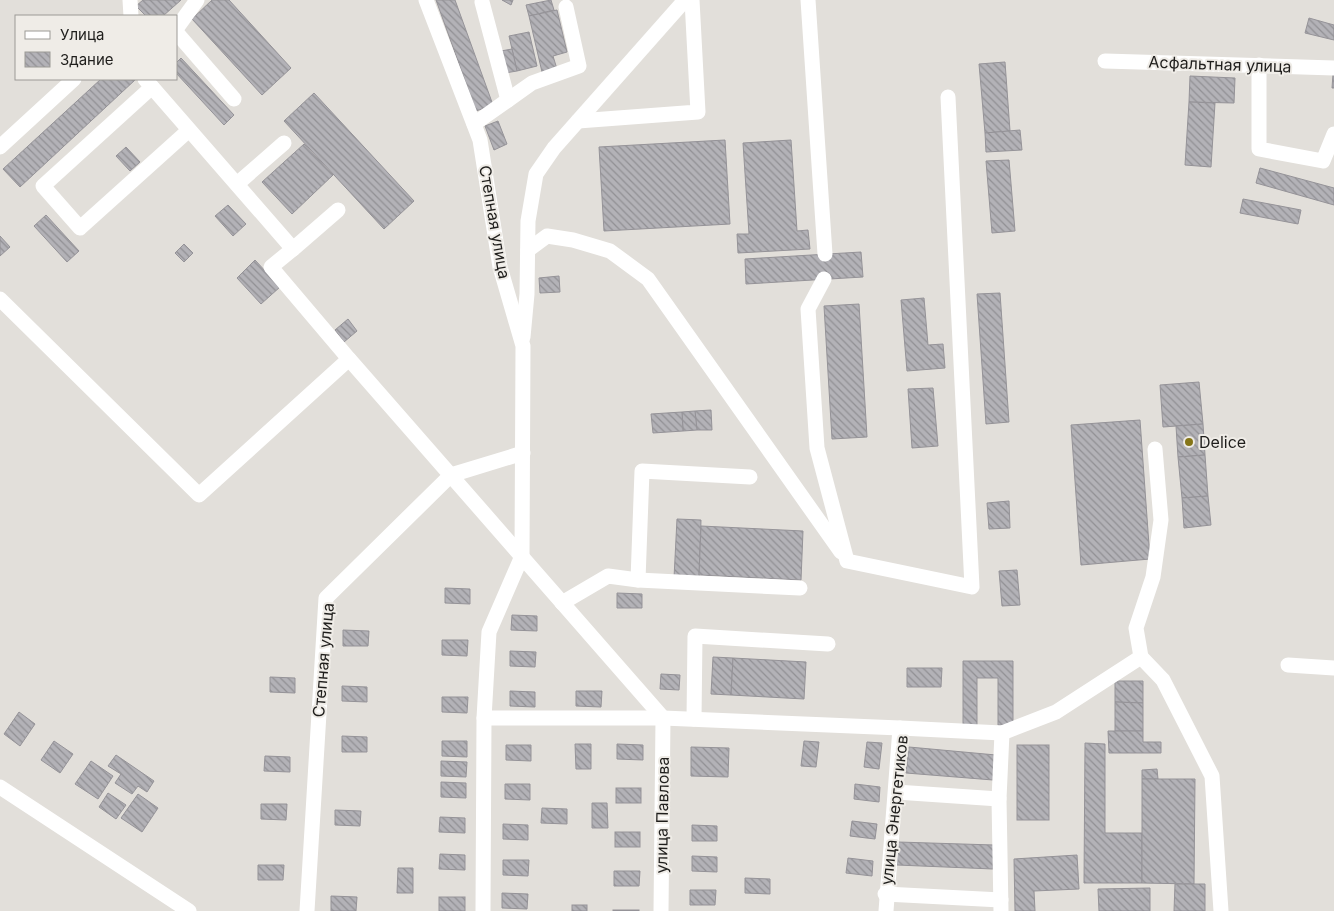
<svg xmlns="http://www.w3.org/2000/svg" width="1334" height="911" viewBox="0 0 1334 911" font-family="Inter,sans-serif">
<defs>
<pattern id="building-back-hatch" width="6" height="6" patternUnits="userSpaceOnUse" patternTransform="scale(1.25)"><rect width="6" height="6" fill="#b3b2b7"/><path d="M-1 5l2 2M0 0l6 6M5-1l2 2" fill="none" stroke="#919094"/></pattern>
</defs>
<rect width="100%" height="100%" fill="#e2dfda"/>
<g fill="url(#building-back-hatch)" stroke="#959398">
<path d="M143 0H181L163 16H146L136 6Z"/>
<path d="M212 0H229L291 68 262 95 192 19Z"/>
<path d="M436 0H455L493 105 476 111Z"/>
<path d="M502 0H513L511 5Z"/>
<path d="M551 0 554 10 529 16 526 5Z"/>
<path d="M557 10 567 52 553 56 557 69 542 72 529 16Z"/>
<path d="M1309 18 1334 25V40L1305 33Z"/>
<path d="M529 32 537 66 517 71 509 36Z"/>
<path d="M512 49 517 71 505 73 501 51Z"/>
<path d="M181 58 234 115 224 125 176 73V63Z"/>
<path d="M1005 62 1010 131 985 133 979 64Z"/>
<path d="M1333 74H1334V88H1332Z"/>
<path d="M1190 76 1235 78 1234 103 1189 102Z"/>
<path d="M101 79 135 80 20 187 3 169Z"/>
<path d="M314 93 414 201 384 229 284 121Z"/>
<path d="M1189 102 1215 103 1211 167 1185 165Z"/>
<path d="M498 121 507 144 494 150 485 126Z"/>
<path d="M1020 130 1022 150 986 152 985 133Z"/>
<path d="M725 140 730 224 604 231 599 147Z"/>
<path d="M791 140 797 231 808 230 810 249 738 253 737 234H749L743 143Z"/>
<path d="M304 144 333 175 292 214 262 182Z"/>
<path d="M126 147 140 162 130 171 116 156Z"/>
<path d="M1009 160 1015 231 992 233 986 161Z"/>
<path d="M1260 168 1334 188V205L1256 183Z"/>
<path d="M1243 199 1301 210 1298 224 1240 213Z"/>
<path d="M228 205 246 224 233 236 215 216Z"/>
<path d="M46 215 79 251 67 262 34 226Z"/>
<path d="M0 236 10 247 0 256Z"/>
<path d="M184 244 193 253 184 262 175 253Z"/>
<path d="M861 252 863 277 746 284 745 259Z"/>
<path d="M255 260 280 287 261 304 237 278Z"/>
<path d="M559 276 560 292 540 293 539 278Z"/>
<path d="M1000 293 1009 422 986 424 977 294Z"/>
<path d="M924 298 928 345 943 344 945 368 907 371 901 300Z"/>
<path d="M859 304 867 437 832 439 824 306Z"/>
<path d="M348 319 357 331 344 342 335 330Z"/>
<path d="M1199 382 1203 424 1163 427 1160 385Z"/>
<path d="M933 388 938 446 912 448 908 389Z"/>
<path d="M711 410 712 430H697L695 411Z"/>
<path d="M695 411 697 430 683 431 682 412Z"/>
<path d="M682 412 683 431 653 433 651 414Z"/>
<path d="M1140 420 1150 559 1081 565 1071 425Z"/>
<path d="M1203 424 1205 455 1178 457 1176 426Z"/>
<path d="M1205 455 1208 496 1182 498 1178 457Z"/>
<path d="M1208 496 1211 525 1184 528 1182 498Z"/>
<path d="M1009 501 1010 528 989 529 987 503Z"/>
<path d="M677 519 701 520 699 579 674 578Z"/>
<path d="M701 526 803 531 801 580 699 575Z"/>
<path d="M1017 570 1020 605 1002 606 999 571Z"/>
<path d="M445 588 470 589V604L445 603Z"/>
<path d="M617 593 642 594V608H617Z"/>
<path d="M512 615 537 616V631L511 630Z"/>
<path d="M343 630 369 631 368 646H343Z"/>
<path d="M442 640H468L467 656 442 655Z"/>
<path d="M510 651 536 652 535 667 510 666Z"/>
<path d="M713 657 733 658 731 695 711 694Z"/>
<path d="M733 658 806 662 804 699 731 695Z"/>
<path d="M963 661H1013V725H998V678H977V725H963Z"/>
<path d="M907 668H942L941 687H907Z"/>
<path d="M661 674 680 675 679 690 660 689Z"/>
<path d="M270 677 295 678V693L270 692Z"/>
<path d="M1115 681H1143V703L1115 702Z"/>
<path d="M342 686 367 687V702L342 701Z"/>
<path d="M510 691 535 692V707L510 706Z"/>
<path d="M576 691H602L601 707 576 706Z"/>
<path d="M442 697H468L467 713 442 712Z"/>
<path d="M1115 702 1143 703V731H1115Z"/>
<path d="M19 712 35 724 20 746 4 734Z"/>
<path d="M1108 731H1143V742H1161V753H1109Z"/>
<path d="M342 736 367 737V752H342Z"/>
<path d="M54 741 73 754 60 773 41 760Z"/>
<path d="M442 741H467V757L442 756Z"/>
<path d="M804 741 819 742 816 767 801 766Z"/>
<path d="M867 742 882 743 879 769 864 767Z"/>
<path d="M1085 743 1105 744V833H1142V883H1084Z"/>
<path d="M575 744H591V769H576Z"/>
<path d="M617 744 643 745V760L617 759Z"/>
<path d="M506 745H531V761L506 760Z"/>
<rect x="1017" y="745" width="32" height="75"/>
<path d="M691 747 729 748 728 777 691 776Z"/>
<path d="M909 747 996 755 993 780 906 773Z"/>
<path d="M116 755 154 781 147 792 138 786 132 794 115 783 121 774 108 766Z"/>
<path d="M265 756 290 757V772L264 771Z"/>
<path d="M91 761 113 776 98 799 75 784Z"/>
<path d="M441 761 467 762 466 777 441 776Z"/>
<path d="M1157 769 1158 779H1142V770Z"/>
<path d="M1142 779H1195L1194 884 1142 883Z"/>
<path d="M441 782 466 783V798L441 797Z"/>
<path d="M505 784H530V800L505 799Z"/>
<path d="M855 784 880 787 879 802 854 799Z"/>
<rect x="616" y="788" width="25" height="15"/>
<path d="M108 793 126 805 116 819 99 807Z"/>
<path d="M138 794 158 808 142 832 121 818Z"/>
<path d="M592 803H607L608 828H592Z"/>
<path d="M261 804H287L286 820 261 819Z"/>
<path d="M542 808 567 809V824L541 823Z"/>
<path d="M335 810 361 811 360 826 335 825Z"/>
<path d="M440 817 465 818V833L439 832Z"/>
<path d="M852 821 877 824 875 839 850 836Z"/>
<path d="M503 824 528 825V840L503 839Z"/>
<path d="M692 825 717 826V841H692Z"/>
<rect x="615" y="832" width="25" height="15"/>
<path d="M898 842 994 845 993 869 897 865Z"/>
<path d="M440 854 465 855V870L439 869Z"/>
<path d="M1077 855 1079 889 1034 891 1035 911H1015L1014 859Z"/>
<path d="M692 856 717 857V872L692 871Z"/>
<path d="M848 858 873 861 872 876 846 873Z"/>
<path d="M503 860H529L528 876 503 875Z"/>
<path d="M258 865H284L283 880H258Z"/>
<path d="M398 868H413V893H397Z"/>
<path d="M614 871H640L639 886H614Z"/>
<path d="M745 878 770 879V894L745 893Z"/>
<path d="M1175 884H1205V911H1174Z"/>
<path d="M1150 888V911H1099L1098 889Z"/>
<path d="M690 890H716L715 905H690Z"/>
<path d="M502 893 528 894 527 909 502 908Z"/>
<path d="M331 896 357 897 356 911H331Z"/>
<rect x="439" y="897" width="26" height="14"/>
<rect x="572" y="905" width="15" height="6"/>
<rect x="613" y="910" width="26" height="1"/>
</g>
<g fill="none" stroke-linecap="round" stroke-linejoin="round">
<g stroke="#fff" stroke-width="15">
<path d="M130 0 131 16"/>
<path d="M426 0 480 140 500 267 523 346 522 556 489 632 484 718 483 911"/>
<path d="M808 0 825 254"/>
<path d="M482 2 508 100"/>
<path d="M176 29 197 0"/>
<path d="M176 32 234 99"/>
<path d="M1105 61 1334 68"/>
<path d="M1259 65V149L1323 161 1334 134"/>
<path d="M145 79 293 249 271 267 349 359"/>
<path d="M152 87 43 186 80 228 189 130"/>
<path d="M578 121 698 112 692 0"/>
<path d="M474 124 532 83 579 66 566 7"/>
<path d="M0 147 74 79"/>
<path d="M237 184 284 143"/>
<path d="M293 249 338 210"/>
<path d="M528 250 547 236 573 240 610 251 648 279 841 552"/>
<path d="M824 279 808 309 817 448 847 561 972 587 948 97"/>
<path d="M0 299 199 495 349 359 663 718 661 911"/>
<path d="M523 337 527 294 528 221 536 174 554 148 685 0"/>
<path d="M1155 449 1161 520 1153 577 1136 628 1141 657 1163 680 1212 776 1221 911"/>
<path d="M638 580 642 471 750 477"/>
<path d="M562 603 608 576 638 580 800 588"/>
<path d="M1288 665 1334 668"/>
<path d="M484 718H663L900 728"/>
<path d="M694 719 695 636 828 644"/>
<path d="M0 787 189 911"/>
<path d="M896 792 999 799"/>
<path d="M885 894 1001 900"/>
<path d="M307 911 326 598 451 475 523 453"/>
<path d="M886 911 900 728 1002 733 1056 712 1141 657"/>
<path d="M1001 911 999 799 1002 733"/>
</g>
</g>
<circle fill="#857518" stroke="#efece7" stroke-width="2" cx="1189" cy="442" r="5"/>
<g text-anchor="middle" stroke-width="4" stroke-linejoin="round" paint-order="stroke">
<g font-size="16" fill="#1f1e1c" stroke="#efece7">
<text transform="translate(1220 64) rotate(2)" y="6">Асфальтная улица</text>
<text transform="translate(495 222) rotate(80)" y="6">Степная улица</text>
<text transform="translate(323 660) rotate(-85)" y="6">Степная улица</text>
<text transform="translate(894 810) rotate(-84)" y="6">улица Энергетиков</text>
<text transform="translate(662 815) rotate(-89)" y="6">улица Павлова</text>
</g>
<g font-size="16" fill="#1f1e1c" stroke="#efece7" text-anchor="start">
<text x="1199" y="448">Delice</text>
</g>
</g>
<rect x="15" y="15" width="162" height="65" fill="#efece7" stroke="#9c9a96"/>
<rect x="25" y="31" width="25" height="8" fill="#ffffff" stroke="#9c9a96"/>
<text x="60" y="40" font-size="15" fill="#1f1e1c">Улица</text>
<rect x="25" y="52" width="25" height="15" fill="url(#building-back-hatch)" stroke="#9c9a96"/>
<text x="60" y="65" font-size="15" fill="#1f1e1c">Здание</text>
</svg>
